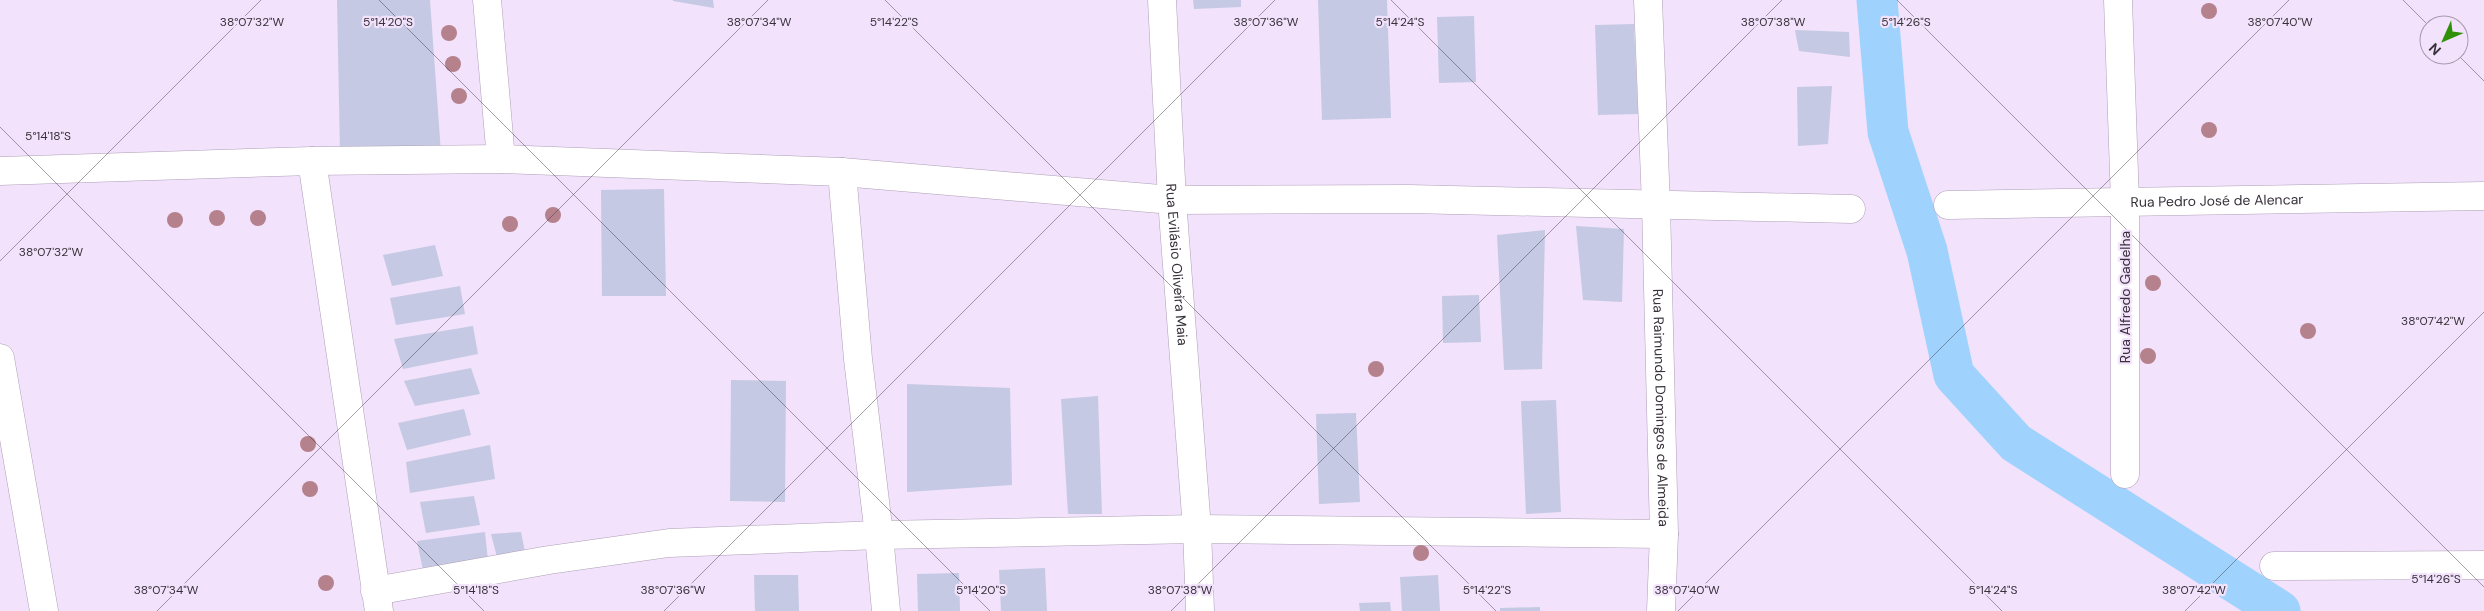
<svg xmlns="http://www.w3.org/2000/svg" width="2484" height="611" viewBox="0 0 2484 611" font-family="'DM Sans',sans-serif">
<rect width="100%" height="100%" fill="#f2e2fb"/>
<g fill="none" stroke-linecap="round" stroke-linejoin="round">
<path stroke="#9fd3fe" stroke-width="41" d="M1877 0 1888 132 1927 251 1954 375 2016 443 2280 611"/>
</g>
<g fill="#c5c9e3">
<path d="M337 0H430L441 153H340Z"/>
<path d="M673 0H713L714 8 673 1Z"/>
<path d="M1193 0H1241V7L1194 9Z"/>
<path d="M1318 0H1387L1391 118 1322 120Z"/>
<path d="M1474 16 1476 82 1439 83 1437 17Z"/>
<path d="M1634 24 1638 114 1598 115 1595 25Z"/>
<path d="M1795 30 1849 32 1850 57 1799 51Z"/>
<path d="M1832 86 1828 144 1798 146 1797 87Z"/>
<path d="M664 189 666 296H602L601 190Z"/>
<path d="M1576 226 1624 229 1622 302 1583 300Z"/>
<path d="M1545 230 1542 369 1504 370 1497 235Z"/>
<path d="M435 245 443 276 392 286 383 255Z"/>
<path d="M460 286 465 314 396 325 390 298Z"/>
<path d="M1479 295 1481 342 1443 343 1442 296Z"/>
<path d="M473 326 478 354 403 369 394 339Z"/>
<path d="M471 368 480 394 415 406 404 381Z"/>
<path d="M731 380 786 381 785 502 730 501Z"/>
<path d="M907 384 1010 388 1012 485 907 492Z"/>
<path d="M1098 396 1102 514H1068L1061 399Z"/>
<path d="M1556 400 1561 512 1526 514 1521 401Z"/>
<path d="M464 409 471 435 407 450 398 423Z"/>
<path d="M1356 413 1360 502 1319 504 1316 414Z"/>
<path d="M490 445 495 479 410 493 406 462Z"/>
<path d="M474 496 480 525 426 533 420 502Z"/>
<path d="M485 532 488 561 423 570 417 541Z"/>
<path d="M521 532 526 557 498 561 491 534Z"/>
<path d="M1045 568 1047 611H1001L999 570Z"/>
<path d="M959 573 960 611H918L917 574Z"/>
<path d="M754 575H798L799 611H755Z"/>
<path d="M1438 575 1440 611H1402L1400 577Z"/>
<path d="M1390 602 1391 611H1360L1359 603Z"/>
<path d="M1540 607V611H1500V608Z"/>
</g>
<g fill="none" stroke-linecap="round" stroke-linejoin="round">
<g stroke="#ae9fb6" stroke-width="29">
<g id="minor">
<path d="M487 0 501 159"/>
<path id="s1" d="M1162 0 1172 200 1197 529 1200 611"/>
<path id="s2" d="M1648 0 1656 205 1664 534 1661 611"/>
<path d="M2118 0 2125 202V474"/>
<path d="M312 161 379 611"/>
<path d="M0 171 312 161 501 159 842 172 1172 200 1409 199 1851 209"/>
<path d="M842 172 858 359 879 535 886 611"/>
<path id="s3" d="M1948 205 2484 196"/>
<path d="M0 358 44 611"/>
<path d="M2274 566 2484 565"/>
<path d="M375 591 549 560 669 543 879 535 1197 529 1664 534"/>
</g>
</g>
<use href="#minor" stroke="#fff" stroke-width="28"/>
</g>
<g fill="#b4818c">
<circle cx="2209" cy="11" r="8"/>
<circle cx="449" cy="33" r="8"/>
<circle cx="453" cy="64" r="8"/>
<circle cx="459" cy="96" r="8"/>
<circle cx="2209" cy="130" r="8"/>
<circle cx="553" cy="215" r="8"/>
<circle cx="217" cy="218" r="8"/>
<circle cx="258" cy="218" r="8"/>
<circle cx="175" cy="220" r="8"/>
<circle cx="510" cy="224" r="8"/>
<circle cx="2153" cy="283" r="8"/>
<circle cx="2308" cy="331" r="8"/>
<circle cx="2148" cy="356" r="8"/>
<circle cx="1376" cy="369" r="8"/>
<circle cx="308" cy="444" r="8"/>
<circle cx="310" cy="489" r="8"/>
<circle cx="1421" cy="553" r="8"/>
<circle cx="326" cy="583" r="8"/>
</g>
<path fill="none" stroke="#37313a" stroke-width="1" stroke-opacity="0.45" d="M379 0 990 611M885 0 1496 611M1391 0 2002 611M1897 0 2484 587M2403 0 2429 26M2458 55 2484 81M0 127 484 611M0 261 261 0M157 611 768 0M664 611 1275 0M1171 611 1782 0M1678 611 2289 0M2185 611 2484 312"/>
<g text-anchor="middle" stroke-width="4.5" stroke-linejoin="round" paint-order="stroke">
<g font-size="14" fill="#37313a" stroke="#f2e2fb">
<text dy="5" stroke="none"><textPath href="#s3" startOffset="269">Rua Pedro José de Alencar</textPath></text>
<text dy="5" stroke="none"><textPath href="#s1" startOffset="265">Rua Evilásio Oliveira Maia</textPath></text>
<text transform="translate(2125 297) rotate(-90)" y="5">Rua Alfredo Gadelha</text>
<text dy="5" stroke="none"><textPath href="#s2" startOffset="408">Rua Raimundo Domingos de Almeida</textPath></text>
</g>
</g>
<g font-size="12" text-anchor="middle" fill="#37313a" stroke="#f2e2fb" stroke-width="4.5" stroke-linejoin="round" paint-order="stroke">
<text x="252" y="26">38°07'32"W</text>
<text x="388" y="26">5°14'20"S</text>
<text x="759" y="26">38°07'34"W</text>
<text x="894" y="26">5°14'22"S</text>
<text x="1266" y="26">38°07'36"W</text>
<text x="1400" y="26">5°14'24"S</text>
<text x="1773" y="26">38°07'38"W</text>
<text x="1906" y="26">5°14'26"S</text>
<text x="2280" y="26">38°07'40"W</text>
<text x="48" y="140">5°14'18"S</text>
<text x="51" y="256">38°07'32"W</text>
<text x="2433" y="325">38°07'42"W</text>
<text x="2436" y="583">5°14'26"S</text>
<text x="166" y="594">38°07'34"W</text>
<text x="476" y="594">5°14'18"S</text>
<text x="673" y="594">38°07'36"W</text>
<text x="981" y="594">5°14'20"S</text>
<text x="1180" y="594">38°07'38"W</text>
<text x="1487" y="594">5°14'22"S</text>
<text x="1687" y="594">38°07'40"W</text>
<text x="1993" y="594">5°14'24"S</text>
<text x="2194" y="594">38°07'42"W</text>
</g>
<g transform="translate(2444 40) rotate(225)"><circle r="24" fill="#f2e2fb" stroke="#a79bae"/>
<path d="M0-4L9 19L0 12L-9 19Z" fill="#309008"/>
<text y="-8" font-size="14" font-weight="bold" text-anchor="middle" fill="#37313a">N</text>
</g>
</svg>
